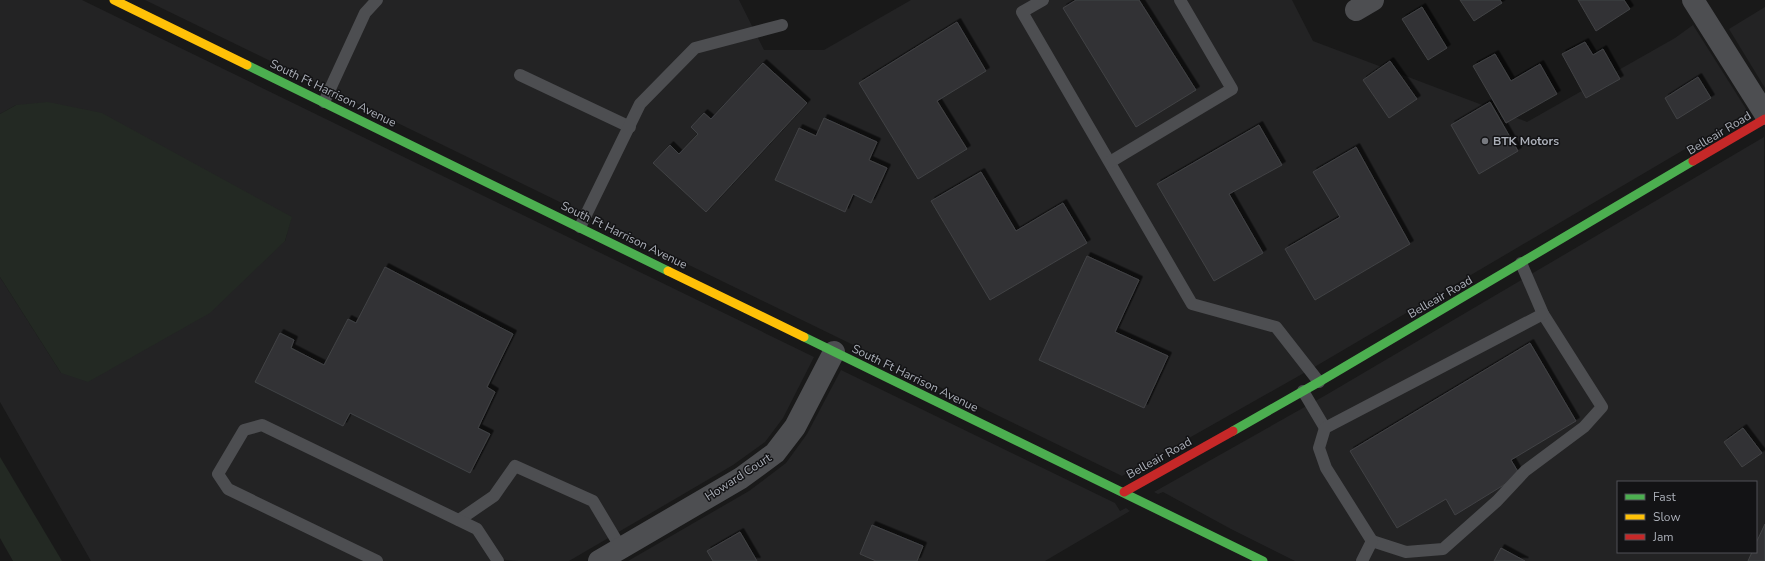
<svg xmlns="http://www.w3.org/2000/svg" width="1765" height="561" viewBox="0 0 1765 561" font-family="'Nunito Sans',sans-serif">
<defs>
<filter id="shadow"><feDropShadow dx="3.5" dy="-3.5" stdDeviation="0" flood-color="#0009"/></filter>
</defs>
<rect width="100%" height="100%" fill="#191919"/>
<g fill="#232324" fill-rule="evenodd">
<path d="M0 0H82L814 357 783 418 765 442 733 465 569 561H518L494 559V561H91L0 402V277L61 373 285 241 291 218 16 105 0 114Z"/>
<path d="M145 0H739L764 50H824L911 0H1292L1313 41 1527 122 1675 38 1693 25 1748 112 1311 369 1122 476Z"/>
<path d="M1765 7V88L1729 29Z"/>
<path d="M1764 137 1765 561H1295L1231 529 1163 492 1158 494 1154 492 1326 395ZM1618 482H1756V552H1618Z"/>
<path d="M841 370 1115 503 1120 511 1126 508 1130 511 1045 561H628L749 491 786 463 807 434Z"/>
</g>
<g fill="#232923">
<path d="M48 102 102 113 292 217 285 241 210 313 88 382 61 373 0 277V114L16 105Z"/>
<path d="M0 457 62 561H13L0 538Z"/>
</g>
<g fill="#333334" stroke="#414245" filter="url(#shadow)">
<path d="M1076 0H1139L1196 90 1136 127 1063 8Z"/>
<path d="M1460 0H1500L1502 3 1474 21Z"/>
<path d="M1578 0H1624L1630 9 1596 31Z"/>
<path d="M1422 7 1447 48 1428 60 1402 19Z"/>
<path d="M957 22 986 71 937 101 967 149 918 179 859 83Z"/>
<path d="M1585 42 1593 55 1603 49 1620 79 1586 98 1562 54Z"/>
<path d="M1495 54 1511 81 1540 64 1557 94 1506 123 1473 66Z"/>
<path d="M1390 61 1417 99 1389 118 1363 80Z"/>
<path d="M763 63 807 103 706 212 653 163 670 145 679 154 698 134 691 127 704 113 711 119Z"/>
<path d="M1698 77 1711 98 1677 119 1665 98Z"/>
<path d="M1490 102 1518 151 1479 174 1451 125Z"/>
<path d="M824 118 877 142 869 160 887 168 871 203 853 194 845 212 775 180 799 128 816 136Z"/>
<path d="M1259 125 1282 165 1229 194 1263 253 1214 281 1157 184Z"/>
<path d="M1356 147 1410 244 1315 300 1285 249 1340 217 1313 172Z"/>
<path d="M981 172 1016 231 1063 203 1087 243 990 300 931 201Z"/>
<path d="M1087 256 1139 280 1115 332 1168 356 1144 408 1039 360Z"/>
<path d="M385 267 513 334 487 387 495 392 478 428 490 434 470 473 350 413 343 426 255 382 280 333 294 340 291 348 324 365 348 319 356 323Z"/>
<path d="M1530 343 1576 421 1511 460 1520 475 1455 515 1446 499 1397 528 1350 451Z"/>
<path d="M1743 428 1762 453 1742 467 1724 442Z"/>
<path d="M1765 524V561H1748L1752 552H1756V543Z"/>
<path d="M872 525 923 546 917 561H876L860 554Z"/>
<path d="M740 532 757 561H713L707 551Z"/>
<path d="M1501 548 1525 561H1494Z"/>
</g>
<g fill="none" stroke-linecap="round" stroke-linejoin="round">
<g stroke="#4d4e51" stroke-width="12">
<path d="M1043 0 1022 12 1192 304 1276 327 1319 382"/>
<path d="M520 75 630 127"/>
<path d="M324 102 365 13 377 0"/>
<path d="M1110 162 1232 89 1180 0"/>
<path d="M580 227 640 104 695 48 782 25"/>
<path d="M1303 391 1325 428"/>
<path d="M459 520 494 496 515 466 593 501 621 548"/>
<path d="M1372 541 1406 552 1443 549 1497 501 1525 471 1584 427 1602 407 1543 314 1521 263"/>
<path d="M377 561 228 489 218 474 244 430 262 425 477 529 498 561"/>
<path d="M1362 561 1372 541 1326 468 1319 448 1325 428 1543 314"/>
</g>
<g stroke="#4d4e51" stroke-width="22">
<path d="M1693 0 1765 114"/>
<path d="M1356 10 1373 0"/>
<path d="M599 561 741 478 775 453 795 427 834 352"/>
</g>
<g stroke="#4caf50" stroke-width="9">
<path d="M247 65 668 271"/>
<path d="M804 337 1263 561"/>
<path d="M1233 431 1319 382 1693 161"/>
</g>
<g stroke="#ffc107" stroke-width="9">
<path d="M114 0 247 65"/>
<path d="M668 271 804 337"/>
</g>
<g stroke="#c62828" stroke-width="9">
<path d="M1693 161 1765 119"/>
<path d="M1124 492 1233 431"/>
</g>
</g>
<circle fill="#787a80" stroke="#131315" stroke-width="1.5" cx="1485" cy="141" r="4"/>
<g text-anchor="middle" stroke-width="3" stroke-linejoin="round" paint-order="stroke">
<g font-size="12" fill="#abafb8" stroke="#131315">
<text transform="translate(333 93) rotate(26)" y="4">South Ft Harrison Avenue</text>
<text transform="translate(1719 133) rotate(-31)" y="4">Belleair Road</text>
<text transform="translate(624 235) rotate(26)" y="4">South Ft Harrison Avenue</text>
<text transform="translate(1440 297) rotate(-30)" y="4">Belleair Road</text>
<text transform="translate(915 378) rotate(26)" y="4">South Ft Harrison Avenue</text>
<text transform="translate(1159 458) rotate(-29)" y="4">Belleair Road</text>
<text transform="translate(738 477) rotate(-33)" y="4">Howard Court</text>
</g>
<g font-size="12" font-weight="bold" fill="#abafb8" stroke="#131315" text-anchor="start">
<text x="1493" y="145">BTK Motors</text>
</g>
</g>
<rect x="1617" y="481" width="140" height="72" fill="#131315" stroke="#505156"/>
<rect x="1625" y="494" width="20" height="6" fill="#4caf50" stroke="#505156"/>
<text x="1653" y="501" font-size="12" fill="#abafb8">Fast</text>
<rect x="1625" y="514" width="20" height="6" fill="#ffc107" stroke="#505156"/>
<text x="1653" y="521" font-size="12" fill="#abafb8">Slow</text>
<rect x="1625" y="534" width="20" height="6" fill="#c62828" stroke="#505156"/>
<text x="1653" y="541" font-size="12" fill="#abafb8">Jam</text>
</svg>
